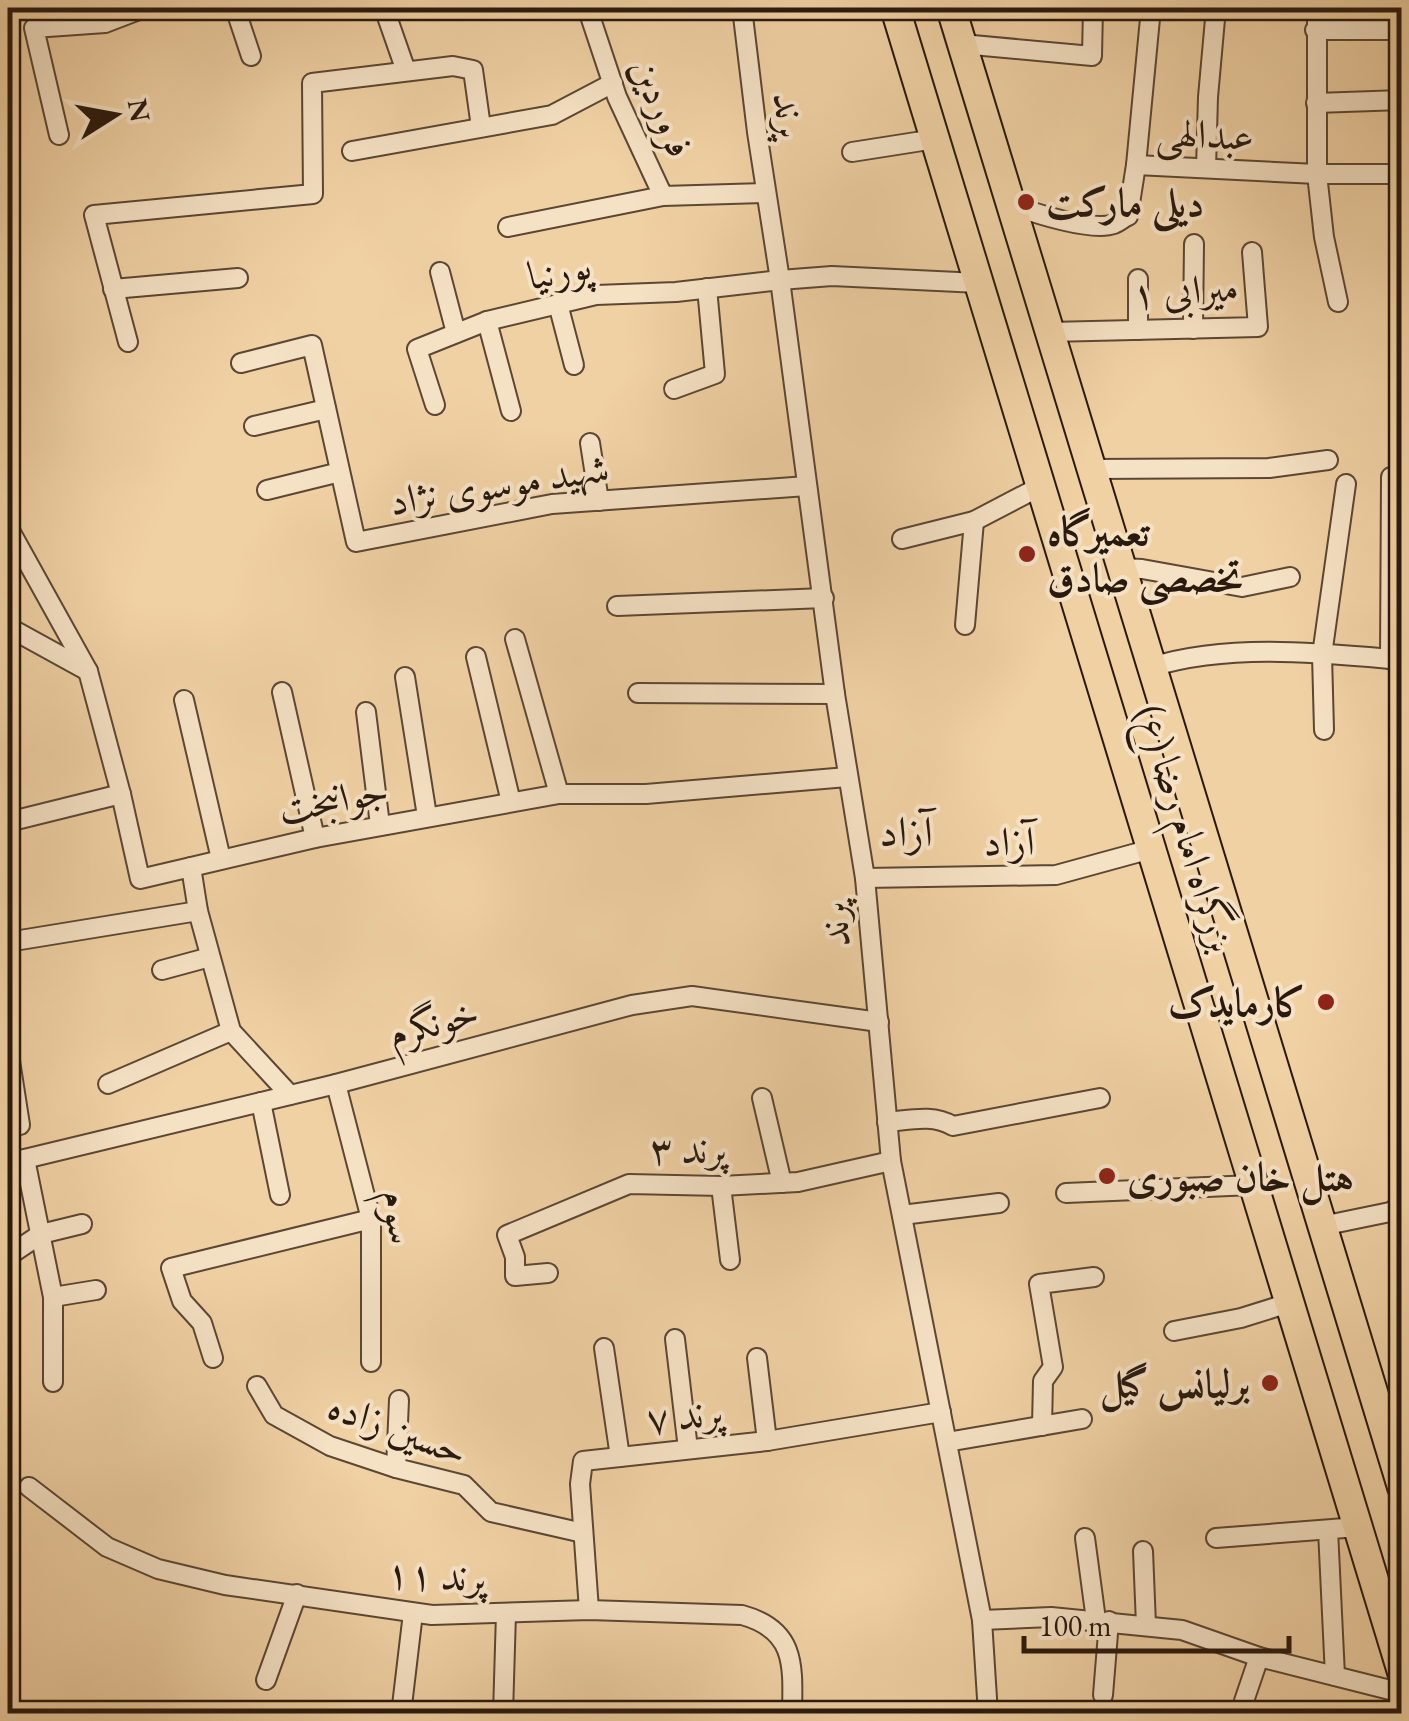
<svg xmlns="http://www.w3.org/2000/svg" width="1409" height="1721" viewBox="0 0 1409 1721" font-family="'EB Garamond',Amiri,serif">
<rect width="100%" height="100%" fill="#f0d1a4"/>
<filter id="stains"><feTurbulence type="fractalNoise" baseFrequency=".002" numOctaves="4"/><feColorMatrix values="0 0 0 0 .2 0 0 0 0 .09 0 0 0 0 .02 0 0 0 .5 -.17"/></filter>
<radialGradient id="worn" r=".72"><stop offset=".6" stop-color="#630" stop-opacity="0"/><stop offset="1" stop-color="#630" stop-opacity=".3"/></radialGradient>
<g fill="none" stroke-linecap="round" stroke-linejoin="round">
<g stroke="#5b4734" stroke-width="22">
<g id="minor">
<path d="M235 8 251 56"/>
<path d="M384 8 406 71"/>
<path d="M482 8H489"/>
<path d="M559 8 588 10"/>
<path d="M593 8 588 10 617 97 663 196 766 193"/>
<path d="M742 8 757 132 780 280 835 694 865 878 891 1161 982 1620 988 1714"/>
<path d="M1317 8V174L1324 237 1338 302"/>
<path d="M1315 30H1402"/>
<path d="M962 44 1092 56 1093 8"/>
<path d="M1316 103 1402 100"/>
<path d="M59 135 34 28 105 23 144 8"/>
<path d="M352 151 552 115 613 83"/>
<path d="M852 152 935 139"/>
<path d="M1136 165 1317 174H1402"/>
<path d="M1206 168 1208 97 1216 8"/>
<path d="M1011 204C1033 213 1092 232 1114 224 1119 222 1123 218 1128 216L1136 165 1151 8"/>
<path d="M508 227 663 196"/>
<path d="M440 272 456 333"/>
<path d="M1138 279V330"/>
<path d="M113 289 238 278"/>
<path d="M558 304 574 365"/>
<path d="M487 321 511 411"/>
<path d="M1193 329 1194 244"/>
<path d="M1050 332 1258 327 1252 252"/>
<path d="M128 342 94 215 313 194 312 83 453 66 473 70 481 127"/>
<path d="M241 363 312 345 356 542 552 504 807 486"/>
<path d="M674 389 715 374 707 288"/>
<path d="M435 405 417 349 487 321 596 295 676 292 780 280 832 276 979 283"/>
<path d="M254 426 326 409"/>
<path d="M590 443 599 501"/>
<path d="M1092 469 1269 468 1328 460"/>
<path d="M267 490 340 472"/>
<path d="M8 527 88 671 121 794 140 879 315 838 559 794H646L847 777"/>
<path d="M902 539 974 521 1041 486"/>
<path d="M1122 568 1142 569 1242 587 1290 577"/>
<path d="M617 606 824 598"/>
<path d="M965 625 974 521"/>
<path d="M8 627 88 671"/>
<path d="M515 639 559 794"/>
<path d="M476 657 511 802"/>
<path d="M1390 659 1391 477H1402"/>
<path d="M1401 660 1402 695"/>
<path d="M1152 667C1229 643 1321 653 1402 660"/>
<path d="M405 677 427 816"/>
<path d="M282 692 315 838"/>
<path d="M638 693 835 694"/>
<path d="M184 700 221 859"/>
<path d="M366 712 380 825"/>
<path d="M1324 730 1322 655 1346 484"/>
<path d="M8 822 121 794"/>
<path d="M191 867 198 911 231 1031 290 1095"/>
<path d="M865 878 1056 875 1151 849"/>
<path d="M8 942 198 911"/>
<path d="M162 970 210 957"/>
<path d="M8 1048 20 1125"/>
<path d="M108 1084 231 1031"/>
<path d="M336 1084 371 1219V1362"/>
<path d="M762 1098 782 1183"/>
<path d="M261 1102 280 1195"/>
<path d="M887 1122C911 1120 932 1114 953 1126L1100 1098"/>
<path d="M25 1159 53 1297V1382"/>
<path d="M8 1163 336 1084 632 1005 692 996 879 1022"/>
<path d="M721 1186 730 1260"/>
<path d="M1066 1193 1253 1185"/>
<path d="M902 1215 999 1203"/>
<path d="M1322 1226 1390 1212 1402 1205"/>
<path d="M8 1256 41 1234 82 1224"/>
<path d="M548 1273 515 1276V1257L507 1235 629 1184 721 1186 798 1182 891 1161"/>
<path d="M53 1297 96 1290"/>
<path d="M1174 1331 1241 1318 1289 1303"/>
<path d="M675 1339 688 1449"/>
<path d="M604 1348 620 1457"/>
<path d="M213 1358 202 1323 182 1301 171 1268 371 1219"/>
<path d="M757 1358 767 1441"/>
<path d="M257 1386 274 1415 330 1446 396 1468 464 1485 491 1512 583 1533"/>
<path d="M1042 1426 1043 1381 1053 1367 1039 1284 1094 1277"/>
<path d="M947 1442 1082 1419"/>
<path d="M396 1468 399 1400"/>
<path d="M29 1487 107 1547 158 1569 225 1585 432 1615 589 1610 742 1615C796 1630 793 1665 792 1714"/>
<path d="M1328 1530 1335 1676"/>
<path d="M1085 1538 1096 1620"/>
<path d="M1216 1538 1358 1527"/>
<path d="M1143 1551 1146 1625"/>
<path d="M589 1610 580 1484 583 1461 767 1441 941 1412"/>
<path d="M982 1620 1051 1617 1182 1630 1259 1657 1402 1693"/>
<path d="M266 1680 297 1594"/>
<path d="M1103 1695 1109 1621"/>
<path d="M401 1714 413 1613"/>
<path d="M503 1714 506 1613"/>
<path d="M1244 1714V1701L1259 1657"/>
</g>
</g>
<g stroke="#29190e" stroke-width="32">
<g id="highway">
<path d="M895 8 1402 1672"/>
<path d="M951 8 1402 1487"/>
</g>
</g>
<use href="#minor" stroke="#f5e1c4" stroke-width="18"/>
<use href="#highway" stroke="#f0d1a4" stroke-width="28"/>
</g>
<g fill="#8f2418" stroke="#f5e1c4" stroke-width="4">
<circle cx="1026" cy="202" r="10"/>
<circle cx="1027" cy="554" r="10"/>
<circle cx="1326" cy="1002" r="10"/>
<circle cx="1107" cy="1176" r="10"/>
<circle cx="1270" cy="1383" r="10"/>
</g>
<g text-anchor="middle" stroke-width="8" stroke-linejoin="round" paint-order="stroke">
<g font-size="40" fill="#29190e" stroke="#f5e1c4">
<text transform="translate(663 107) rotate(67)" y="14">فروردین</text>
<text transform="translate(790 115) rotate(83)" y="14">پرند</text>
<text transform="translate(1205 134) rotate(2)" y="14">عبدالهی</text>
<text transform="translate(559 270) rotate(-11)" y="14">پورنیا</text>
<text transform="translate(1185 290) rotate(-4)" y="14">میرابی ۱</text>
<text transform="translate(499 484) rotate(-9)" y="14">شهید موسوی نژاد</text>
<text transform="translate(333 799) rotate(-11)" y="14">جوانبخت</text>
<text transform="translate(1187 828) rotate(73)" y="14">بزرگراه امام رضا (ع)</text>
<text transform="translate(1009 841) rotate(-1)" y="14">آزاد</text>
<text transform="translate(834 925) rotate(-96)" y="14">پرند</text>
<text transform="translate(433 1022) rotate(-15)" y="14">خونگرم</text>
<text x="688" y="1163">پرند ۳</text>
<text transform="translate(400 1217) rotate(83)" y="14">سوم</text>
<text transform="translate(684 1415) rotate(-6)" y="14">پرند ۷</text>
<text transform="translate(398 1428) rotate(20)" y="14">حسین زاده</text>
<text transform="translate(436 1575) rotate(3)" y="14">پرند ۱۱</text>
</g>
<g font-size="40" font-weight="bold" fill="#29190e" stroke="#f5e1c4" text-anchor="start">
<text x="1046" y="216">دیلی مارکت</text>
<text x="1047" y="545">تعمیرگاه<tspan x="1047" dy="46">تخصصی صادق</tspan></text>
<text x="1306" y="1016" text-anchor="end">کارمایدک</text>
<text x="1127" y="1190">هتل خان صبوری</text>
<text x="1250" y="1397" text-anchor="end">برلیانس گیل</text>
</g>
<g font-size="42" fill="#29190e" stroke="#f5e1c4">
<text x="906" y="846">آزاد</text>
</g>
</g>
<rect width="1409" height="1721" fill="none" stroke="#f0d1a4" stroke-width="40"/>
<rect x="10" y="10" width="1389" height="1701" fill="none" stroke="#29190e" stroke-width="5"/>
<rect x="20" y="20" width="1369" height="1681" fill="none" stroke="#29190e" stroke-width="2.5"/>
<g transform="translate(115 115) rotate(79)" stroke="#f5e1c4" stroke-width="8" paint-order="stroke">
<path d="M0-8L18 38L0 25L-18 38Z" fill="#29190e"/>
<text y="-15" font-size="28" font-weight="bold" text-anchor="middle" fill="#29190e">N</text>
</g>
<path d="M1024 1636v15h265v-15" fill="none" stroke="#29190e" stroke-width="5"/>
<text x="1039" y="1636" font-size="30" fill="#29190e" stroke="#f5e1c4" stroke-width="8" paint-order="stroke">100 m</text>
<rect width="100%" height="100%" filter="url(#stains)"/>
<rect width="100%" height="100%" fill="url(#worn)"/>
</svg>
